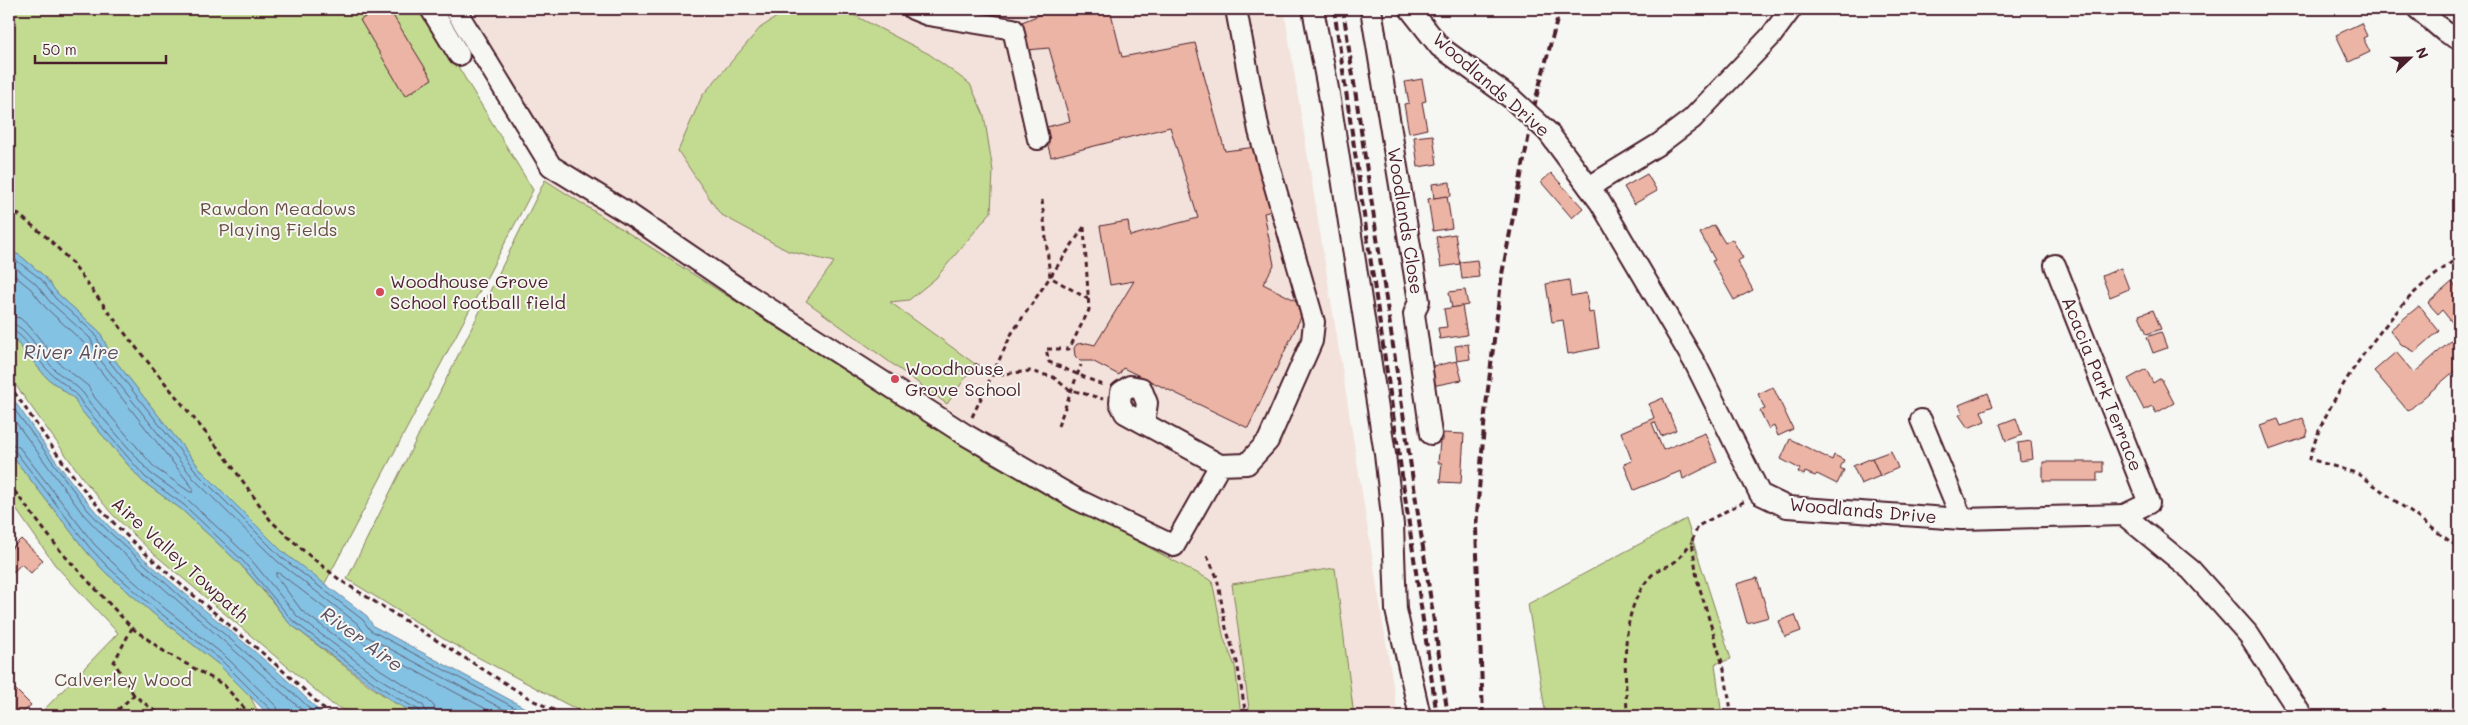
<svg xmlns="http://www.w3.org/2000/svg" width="2468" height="725" viewBox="0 0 2468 725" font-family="Mali,sans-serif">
<rect width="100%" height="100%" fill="#f6f6f2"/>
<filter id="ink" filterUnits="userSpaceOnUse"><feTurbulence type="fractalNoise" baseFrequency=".02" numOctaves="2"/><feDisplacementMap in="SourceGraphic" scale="10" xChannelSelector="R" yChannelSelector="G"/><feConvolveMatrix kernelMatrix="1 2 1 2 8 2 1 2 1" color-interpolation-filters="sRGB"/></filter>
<g filter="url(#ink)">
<path fill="#f3e2db" d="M470 9H1284L1398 716H589L447 641 347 579 556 158Z"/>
<g fill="#c2db91" stroke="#867d5e">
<path d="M9 9H423L533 190 324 585 284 553 202 471 110 354 100 332 58 294 44 276 22 257 9 249Z"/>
<path d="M789 9H833L848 12 929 54 970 84 984 115 993 171 991 212 936 278 909 300 890 302 975 364 947 404 806 301 834 262 788 251 720 214 678 151 702 96 760 28Z"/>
<path d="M545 180 990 463 1212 581 1224 639 1235 666 1241 716H589L447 641 347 579Z"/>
<path d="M9 333 47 378 75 399 79 408 142 481 181 509 240 564 270 599 289 623 370 686 395 703 421 716H358L333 705 153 553 112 514 84 480 9 376Z"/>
<path d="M9 452 86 551 105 572 155 615 218 664 249 694 260 716H38L118 633 55 565 9 499Z"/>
<path d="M1686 519 1731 659 1715 664 1722 716H1546L1528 604Z"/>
<path d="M1335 568 1354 716H1250L1232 584Z"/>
</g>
<g fill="#84c2e4" stroke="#6d819a">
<path d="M9 249 22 257 44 276 58 294 100 332 110 354 202 471 284 553 367 616 373 626 540 716H421L395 703 289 623 270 598 240 564 181 509 142 481 79 408 75 399 47 378 9 333Z"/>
<path d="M9 393C41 439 71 487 110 527 178 594 258 647 324 716H270L218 664 155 615 105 572 86 551 9 452Z"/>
</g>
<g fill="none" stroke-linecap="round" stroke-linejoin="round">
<g stroke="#616075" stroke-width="1">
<path d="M9 255 41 279 55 298 95 334 106 357 199 475 281 557 363 620 370 630 530 716"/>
<path d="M9 262 36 284 50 302 90 338 101 361 194 479 277 561 358 624 366 636 516 716"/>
<path d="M9 271 31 289 45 307 84 343 95 364 193 488V492H190L155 468 95 398 88 386 60 364 30 327 20 318 9 316"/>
<path d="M9 323C27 324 42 358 55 370 67 381 81 386 89 402L150 473 188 500 248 556 297 616 377 677 423 705 428 716"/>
<path d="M9 330C23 331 35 356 44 366 56 381 75 388 83 405L145 477 184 505 243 561 292 620 373 682 397 698 419 710 422 716"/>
<path d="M9 402 87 509 107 530 182 598 300 699 317 716"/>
<path d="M9 413 82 513 103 535 309 716"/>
<path d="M9 443 19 447 94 544 113 563 163 607 225 656 277 707 280 716"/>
<path d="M9 449 15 451 90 548 109 568 159 612 221 660 272 711 274 716"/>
<path d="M436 716 434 706 427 699 381 670 302 611 276 576V573H279L352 629 362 642 499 716"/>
</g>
</g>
<g fill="#ecb4a4" stroke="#4a1f2b">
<path d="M378 9H389L432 79 405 96 360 20Z"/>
<path d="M1054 9H1110L1122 57 1195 43 1225 151 1256 147 1272 211 1264 213 1274 265 1263 284 1299 302 1301 317 1248 428 1123 368 1119 375 1092 361H1080L1075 356 1074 348 1077 344 1087 343 1095 345 1134 281 1110 285 1100 226 1128 221 1130 236 1198 218 1170 127 1051 157 1043 128 1070 121 1049 48 1027 50 1022 22Z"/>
<path d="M2361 23 2367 36 2363 38 2370 52 2349 62 2336 35Z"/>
<path d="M1422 79 1426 101 1422 102 1427 129 1409 133 1404 104 1409 103 1405 82Z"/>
<path d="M1433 135 1437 164 1418 167 1414 137Z"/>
<path d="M1551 173 1583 208 1572 218 1541 182Z"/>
<path d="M1647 174 1657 191 1634 204 1624 187Z"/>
<path d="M1450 182 1451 196 1434 198 1432 184Z"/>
<path d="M1447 196 1452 228 1433 231 1428 199Z"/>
<path d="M1714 225 1725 243 1732 239 1743 258 1737 261 1753 290 1734 300 1712 261 1715 260 1700 233Z"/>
<path d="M1455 234 1460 264 1441 267 1436 237Z"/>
<path d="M1477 260 1479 277 1462 279 1460 262Z"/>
<path d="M2121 268 2129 289 2110 297 2102 276Z"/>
<path d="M1569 280 1571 296 1586 293 1589 313 1594 312 1599 348 1568 354 1563 320 1552 322 1546 284Z"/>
<path d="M2452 282 2459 291V299L2456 302 2459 305V331L2442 310 2438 314 2428 303Z"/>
<path d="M1465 290 1468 305 1452 308 1449 292Z"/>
<path d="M1462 306 1467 335 1440 339 1438 328 1447 327 1444 309Z"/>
<path d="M2419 306 2439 331 2415 352 2401 344 2390 330Z"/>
<path d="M2153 310 2161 329 2147 334 2139 315Z"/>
<path d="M2161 332 2167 348 2153 353 2147 337Z"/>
<path d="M2459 334V367L2408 411 2374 371 2396 352 2414 373Z"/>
<path d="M1468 344 1470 359 1457 361 1455 346Z"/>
<path d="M1457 361 1462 380 1432 386 1429 367Z"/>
<path d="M2146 369 2153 383 2161 378 2174 403 2156 413 2152 406 2144 410 2128 379Z"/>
<path d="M1773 387 1793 429 1778 436 1774 426 1769 429 1760 411 1765 409 1758 394Z"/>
<path d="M1988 393 1993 406 1981 411 1985 421 1968 428 1959 415 1963 413 1959 405Z"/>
<path d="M1663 398 1676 430 1661 436 1655 422 1652 423 1663 450 1705 433 1717 462 1683 479 1681 471 1634 490 1624 464 1632 461 1621 432 1654 418 1649 404Z"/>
<path d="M2016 418 2022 435 2006 441 2000 424Z"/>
<path d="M2303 418 2308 431 2306 437 2269 450 2260 425 2278 419 2281 426Z"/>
<path d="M1443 433 1464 434 1461 483 1440 482 1442 463H1438L1440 441H1443Z"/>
<path d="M1790 439 1832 460 1834 455 1844 460 1840 468 1844 470 1837 484 1817 474 1815 476 1805 472 1804 475 1798 472 1800 469 1781 459Z"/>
<path d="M2031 441 2033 459 2020 461 2018 443Z"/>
<path d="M1891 451 1898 468 1880 476 1872 458Z"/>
<path d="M1872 458 1880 476 1861 484 1853 466Z"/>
<path d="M2043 462H2103V472H2097V481H2043Z"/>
<path d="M21 539 43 560 31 573 21 564 10 576 9 551Z"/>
<path d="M1757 578 1769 617 1747 623 1736 584Z"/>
<path d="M1795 615 1801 631 1785 637 1779 621Z"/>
<path d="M9 683 31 705 19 716H9Z"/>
</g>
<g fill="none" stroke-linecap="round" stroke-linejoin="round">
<g stroke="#4a1f2b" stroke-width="24">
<g id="minor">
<path d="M431 9 459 55"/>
<path d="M455 9 551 166 629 214 748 295 966 435 1078 500 1174 546 1220 465 1247 464 1268 441 1312 341 1314 322 1259 131 1236 9"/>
<path d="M913 9 928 15 1013 29 1038 139"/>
<path d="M1313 9 1329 94 1385 454 1393 525 1396 610 1420 716"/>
<path d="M1371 9 1419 301 1414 314 1431 434"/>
<path d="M1410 9 1440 47 1511 98"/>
<path d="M2418 9 2445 32 2459 39"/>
<path d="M1548 132 1600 202 1696 365 1760 494 1787 507 1962 519 2124 515 2191 570 2249 635 2302 716"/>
<path d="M1589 187 1659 144 1692 119 1771 36 1791 9"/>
<path d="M2055 265 2149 503 2124 515"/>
<path d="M1921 420 1962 519"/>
<path d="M1144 423 1147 403 1141 388 1130 386 1121 392 1120 403 1125 413 1220 465"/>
</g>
</g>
<g stroke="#4a1f2b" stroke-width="3" stroke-dasharray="5 4" stroke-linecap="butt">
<path d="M1042 200 1050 277 1088 299"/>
<path d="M9 207 49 239 71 262 130 340 227 459 271 521 305 552 340 580 532 700 567 716"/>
<path d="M1084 227 1089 310 1069 349H1046L1049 362 1105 386"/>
<path d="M2459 256C2444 269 2426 281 2412 295 2376 332 2320 409 2310 459L2359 474 2459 548"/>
<path d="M975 364 993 375 1030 371 1053 377 1068 389 1103 399"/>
<path d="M9 385C41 429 71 479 110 519 179 590 262 646 331 716"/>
<path d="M972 417 1012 333 1084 227"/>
<path d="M1058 426 1081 365"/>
<path d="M9 484 62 553 132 628 114 662 134 695"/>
<path d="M1207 556 1217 577 1226 628 1237 662 1246 716"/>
<path d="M132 628 165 652 224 685 251 716"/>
<path d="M111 716 134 695 161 716"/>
<path d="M1627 716C1626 670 1617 609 1654 573 1661 567 1671 566 1677 560 1683 555 1687 547 1692 542"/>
<path d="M1732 716 1724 669 1697 579 1692 541 1698 526 1745 501"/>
</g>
<use href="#minor" stroke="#f6f6f2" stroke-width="20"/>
<g stroke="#4a1f2b" stroke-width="4" stroke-dasharray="8 4" stroke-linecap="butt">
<path d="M1334 9 1437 716"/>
<path d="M1343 9 1448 716"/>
<path d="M1483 716 1476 528 1485 414 1502 274 1536 98 1560 9"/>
</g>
<g stroke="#4a1f2b" stroke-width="24" stroke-linecap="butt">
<path id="minor-bridge" d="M1511 98 1548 132"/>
</g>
<use href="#minor-bridge" stroke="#f6f6f2" stroke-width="20"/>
</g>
</g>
<g fill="#d1495b" stroke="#f6f6f2" stroke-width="2">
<circle cx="380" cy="292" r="5"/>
<circle cx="895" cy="379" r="5"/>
</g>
<g text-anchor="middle" stroke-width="4" stroke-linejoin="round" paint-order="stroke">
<g font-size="18" fill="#4a1f2b" stroke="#f6f6f2">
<text transform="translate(1491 85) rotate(41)" y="6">Woodlands Drive</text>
<text transform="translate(1405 221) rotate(81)" y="6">Woodlands Close</text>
<text transform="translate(2102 384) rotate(68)" y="6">Acacia Park Terrace</text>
<text transform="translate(1863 511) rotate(5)" y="6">Woodlands Drive</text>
<text transform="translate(180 560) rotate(42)" y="6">Aire Valley Towpath</text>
</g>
<g font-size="18" fill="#684e44" stroke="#f6f6f2">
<text x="278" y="215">Rawdon Meadows<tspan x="278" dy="21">Playing Fields</tspan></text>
<text x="123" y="686">Calverley Wood</text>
</g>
<g font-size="18" fill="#4a1f2b" stroke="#f6f6f2" text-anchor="start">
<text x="390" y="288">Woodhouse Grove<tspan x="390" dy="21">School football field</tspan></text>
<text x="905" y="375">Woodhouse<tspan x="905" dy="21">Grove School</tspan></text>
</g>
<g font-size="19" font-style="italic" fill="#5b5062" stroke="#f6f6f2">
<text x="71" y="359">River Aire</text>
<text transform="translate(362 639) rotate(36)" y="7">River Aire</text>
</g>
</g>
<rect width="2468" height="725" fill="none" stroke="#f6f6f2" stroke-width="30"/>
<rect x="15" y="15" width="2438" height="695" fill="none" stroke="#4a1f2b" stroke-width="2" filter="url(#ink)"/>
<g transform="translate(2410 58) rotate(68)" stroke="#f6f6f2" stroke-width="4" paint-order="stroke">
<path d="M0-4L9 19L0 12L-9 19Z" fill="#4a1f2b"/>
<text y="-8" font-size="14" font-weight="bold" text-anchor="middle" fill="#4a1f2b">N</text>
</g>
<path d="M35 55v8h131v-8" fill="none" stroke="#4a1f2b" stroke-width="2.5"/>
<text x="42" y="55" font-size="15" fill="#4a1f2b" stroke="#f6f6f2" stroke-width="4" paint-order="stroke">50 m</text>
</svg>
